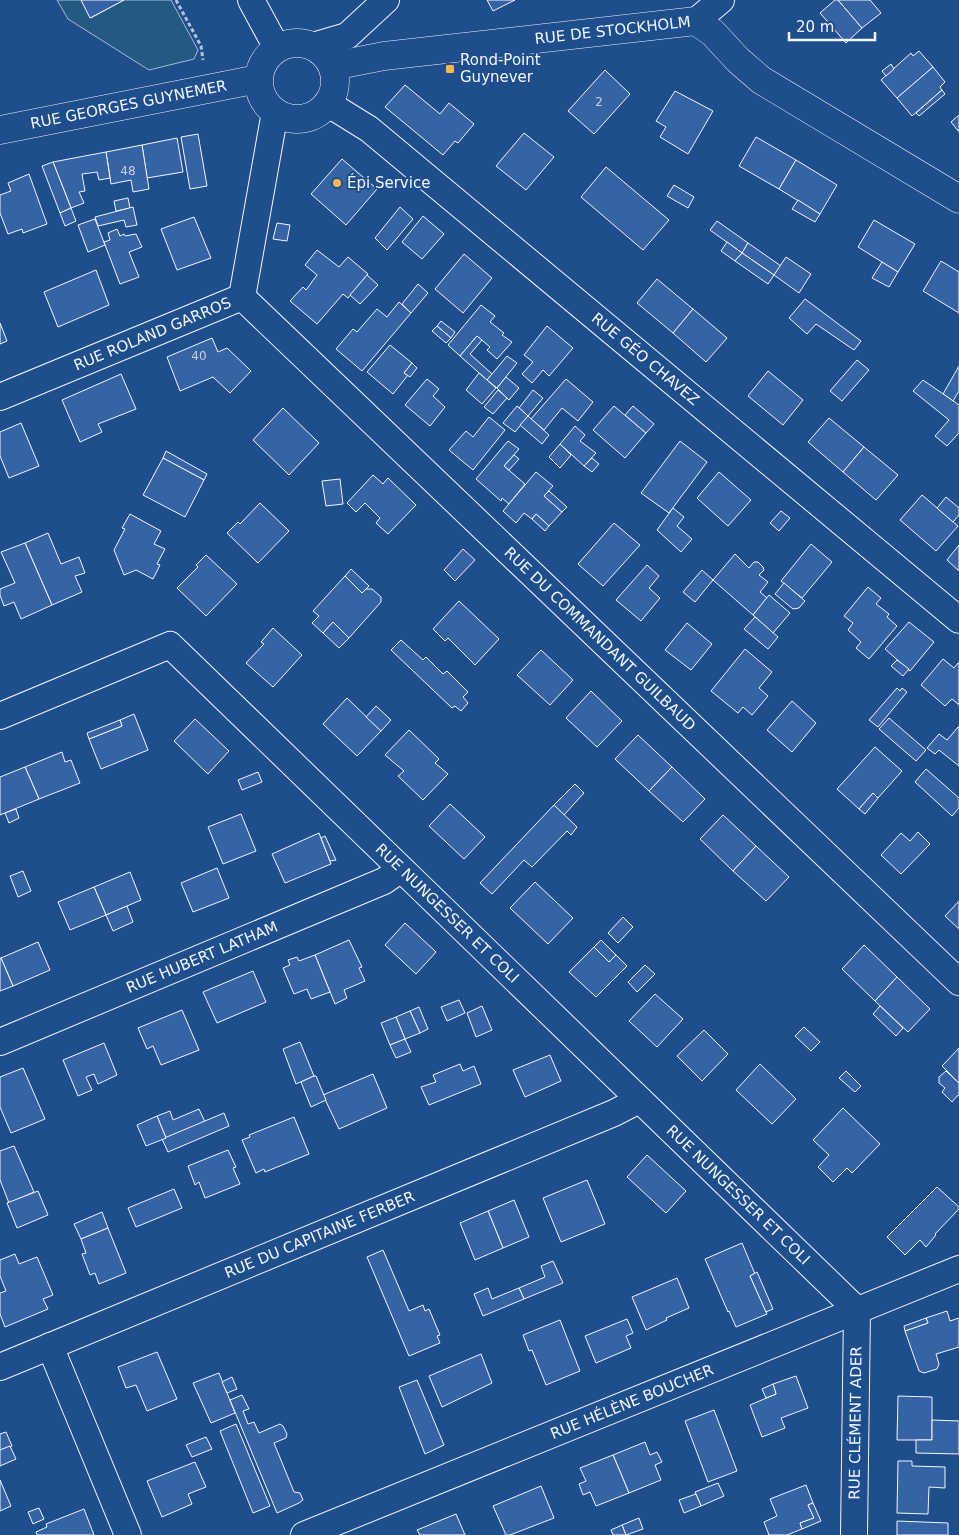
<svg xmlns="http://www.w3.org/2000/svg" width="959" height="1535" viewBox="0 0 959 1535" font-family="'DejaVu Sans',sans-serif">
<rect width="100%" height="100%" fill="#1f4e8c"/>
<path fill="#245a82" stroke="#a8bbd7" d="M57 0H81L91 18 124 0H171L198 50 194 59 149 70 68 19Z"/>
<g fill="#3563a3" stroke="#f2f6ff">
<path d="M81 0H124L90 18Z"/>
<path d="M487 0H515L493 11Z"/>
<path d="M835 0H838L862 28 846 43 820 13Z"/>
<path d="M838 0H870L881 13 862 28Z"/>
<path d="M919 51 933 67 897 98 881 80 911 53 913 56Z"/>
<path d="M891 64 894 69 886 76 882 71Z"/>
<path d="M933 67 945 82 940 87 942 90 912 116 897 98Z"/>
<path d="M605 70 630 94 594 134 568 111Z"/>
<path d="M405 85 440 114 449 103 474 124 458 143 455 141 443 155 385 107Z"/>
<path d="M942 90 945 94 919 116 916 113Z"/>
<path d="M675 91 713 111 688 154 660 137 666 127 656 121Z"/>
<path d="M959 115V132L951 122Z"/>
<path d="M524 133 554 157 526 190 496 166Z"/>
<path d="M198 134 207 186 190 189 181 137Z"/>
<path d="M756 137 796 160 779 189 739 166Z"/>
<path d="M177 138 183 172 147 178 142 145Z"/>
<path d="M142 145 149 189 133 192 131 180 111 184 106 152Z"/>
<path d="M106 152 110 178 99 180 97 172 82 174 85 191 79 192 84 203 71 208 53 162Z"/>
<path d="M342 159 377 189 346 225 311 194Z"/>
<path d="M796 160 837 185 820 214 779 189Z"/>
<path d="M53 162 71 208 60 213 42 166Z"/>
<path d="M606 167 669 220 643 250 581 197Z"/>
<path d="M29 174 47 224 23 233 22 229 8 234 0 213V195L11 191 8 183Z"/>
<path d="M674 185 694 197 688 208 667 196Z"/>
<path d="M128 198 130 208 116 211 114 201Z"/>
<path d="M798 200 820 214 815 222 792 209Z"/>
<path d="M133 207 137 225 126 227 124 220 98 226 95 217Z"/>
<path d="M400 207 413 219 387 250 375 238Z"/>
<path d="M71 208 76 221 65 226 60 213Z"/>
<path d="M423 216 444 234 422 259 402 242Z"/>
<path d="M194 217 211 258 177 270 161 229Z"/>
<path d="M95 219 105 245 88 252 78 225Z"/>
<path d="M874 220 915 244 898 272 858 247Z"/>
<path d="M717 221 748 243 742 253 710 230Z"/>
<path d="M277 223 290 225 287 241 273 239Z"/>
<path d="M117 229 120 236 124 234 125 236 136 234 142 247 129 252 139 277 120 284 104 242 110 240 108 233Z"/>
<path d="M727 242 742 253 735 261 721 251Z"/>
<path d="M748 243 781 266 774 275 742 253Z"/>
<path d="M317 250 339 267 348 257 368 274 348 298 343 294 317 324 290 301 303 287 306 290 317 275 305 265Z"/>
<path d="M742 253 774 275 768 284 735 261Z"/>
<path d="M464 254 492 278 463 313 435 289Z"/>
<path d="M786 257 811 274 799 293 774 275Z"/>
<path d="M941 261 959 272V313L923 291Z"/>
<path d="M882 262 898 272 889 287 872 278Z"/>
<path d="M96 270 109 305 58 327 44 292Z"/>
<path d="M367 275 378 285 360 304 350 295Z"/>
<path d="M657 279 693 309 673 333 637 303Z"/>
<path d="M418 284 428 293 411 313 402 304Z"/>
<path d="M805 299 861 341 854 350 816 324 807 334 789 318Z"/>
<path d="M399 302 411 313 362 371 336 349 353 329 357 332 377 309 387 317Z"/>
<path d="M481 305 495 316 490 322 504 333 502 335 512 342 497 359 487 350 490 347 477 336 460 356 448 345Z"/>
<path d="M693 309 727 338 706 362 673 333Z"/>
<path d="M441 321 455 332 451 338 437 326Z"/>
<path d="M0 323 7 341 0 344Z"/>
<path d="M437 326 451 338 446 343 432 331Z"/>
<path d="M547 326 573 348 549 376 543 370 532 383 522 374 533 362 524 355Z"/>
<path d="M477 336 482 340 470 354 492 374 487 380 460 356Z"/>
<path d="M212 338 218 352 227 348 251 371 230 393 213 377 180 391 167 357Z"/>
<path d="M390 345 412 363 404 373 408 375 393 394 367 372Z"/>
<path d="M507 356 517 363 497 388 487 380Z"/>
<path d="M857 360 869 370 842 401 830 391Z"/>
<path d="M412 363 417 368 410 377 404 373Z"/>
<path d="M959 366V391L953 401 943 394Z"/>
<path d="M768 371 803 400 783 425 748 396Z"/>
<path d="M479 373 496 388 482 404 466 390Z"/>
<path d="M121 374 136 409 98 424 102 432 80 442 62 400Z"/>
<path d="M506 377 519 388 509 400 497 388Z"/>
<path d="M427 379 439 389 433 396 445 407 430 426 405 405Z"/>
<path d="M566 379 593 402 578 421 562 408 544 430 531 419Z"/>
<path d="M923 380 959 405V433L947 446 935 436 949 420 913 391Z"/>
<path d="M498 390 507 398 493 414 484 407Z"/>
<path d="M533 390 543 398 528 416 519 408Z"/>
<path d="M517 406 528 416 515 432 503 423Z"/>
<path d="M614 406 646 433 625 458 593 430Z"/>
<path d="M633 406 654 424 646 433 625 415Z"/>
<path d="M283 408 319 443 289 475 253 440Z"/>
<path d="M528 416 549 435 542 444 520 425Z"/>
<path d="M489 417 505 430 473 470 449 450 466 431 473 437Z"/>
<path d="M829 418 864 447 843 472 808 442Z"/>
<path d="M21 423 39 466 9 478 0 456V432Z"/>
<path d="M575 426 585 435 580 441 596 453 584 466 560 444Z"/>
<path d="M508 441 519 449 504 466 525 484 509 504 502 498 501 501 476 479Z"/>
<path d="M680 441 707 462 669 513 641 493Z"/>
<path d="M560 444 571 455 560 468 549 457Z"/>
<path d="M864 447 898 475 876 500 843 472Z"/>
<path d="M166 451 207 474 204 480 163 458Z"/>
<path d="M514 455 519 459 509 470 504 466Z"/>
<path d="M163 458 204 480 185 517 143 495Z"/>
<path d="M592 458 599 464 592 472 584 466Z"/>
<path d="M536 472 553 486 544 496 562 512 549 526 536 514 532 519 524 513 516 523 503 511Z"/>
<path d="M719 472 751 500 728 526 697 498Z"/>
<path d="M373 475 383 484 388 478 416 505 388 534 376 523 380 518 365 503 356 512 347 503Z"/>
<path d="M340 479 343 504 326 506 322 481Z"/>
<path d="M549 491 567 507 562 512 544 496Z"/>
<path d="M922 495 958 526 936 551 900 520Z"/>
<path d="M946 497 959 508V515L953 522 937 508Z"/>
<path d="M260 503 289 531 258 563 227 533 238 522 240 524Z"/>
<path d="M673 508 684 517 677 526 692 539 681 552 657 530Z"/>
<path d="M781 511 790 518 779 531 770 523Z"/>
<path d="M130 514 161 531 154 544 165 549 157 564 160 565 153 579 136 570 124 575 114 550 125 529 122 528Z"/>
<path d="M536 514 549 526 545 531 532 519Z"/>
<path d="M614 523 640 545 603 586 578 564Z"/>
<path d="M48 533 61 564 79 557 85 573 75 576 82 592 52 605 25 543Z"/>
<path d="M25 543 52 605 21 619 14 602 4 606 0 595V589L15 583 1 552Z"/>
<path d="M811 544 832 562 802 598 781 581Z"/>
<path d="M959 545V571L947 560Z"/>
<path d="M463 549 475 560 455 581 444 570Z"/>
<path d="M735 554 749 568 754 562H758L763 567 764 570 759 575 768 582 760 592 767 598 753 615 713 580Z"/>
<path d="M206 555 237 584 206 616 177 588 198 567 196 565Z"/>
<path d="M647 565 659 576 649 588 660 598 641 621 616 600Z"/>
<path d="M351 569 369 586 362 593 345 576Z"/>
<path d="M702 570 713 580 695 602 683 592Z"/>
<path d="M345 576 362 593 366 589H372L381 597V602L349 638 333 622 323 633 312 623 319 616 313 611Z"/>
<path d="M784 583 805 601 799 608 793 609 775 594Z"/>
<path d="M868 587 881 598 876 604 889 614 887 617 897 626 869 659 856 648 861 642 848 630 853 623 844 616Z"/>
<path d="M769 595 790 613 773 633 753 615Z"/>
<path d="M459 601 499 639 475 665 448 638 445 641 433 629Z"/>
<path d="M755 617 778 637 768 649 744 629Z"/>
<path d="M333 622 349 638 339 648 323 633Z"/>
<path d="M909 622 934 642 910 671 885 649Z"/>
<path d="M687 623 712 644 691 670 665 650Z"/>
<path d="M273 628 302 655 273 687 246 663 264 644 261 642Z"/>
<path d="M401 640 423 660 426 657 443 674 447 671 468 692 463 697 468 703 461 711 455 706 452 708 391 650Z"/>
<path d="M745 649 772 672 759 688 768 696 752 715 743 707 738 713 711 691Z"/>
<path d="M541 650 573 680 550 705 517 675Z"/>
<path d="M943 659 954 668 959 662V705L952 699 945 706 921 685Z"/>
<path d="M897 660 909 669 903 676 891 666Z"/>
<path d="M897 688 900 691 902 688 907 692 878 727 869 720Z"/>
<path d="M591 691 622 721 597 747 566 718Z"/>
<path d="M347 698 381 731 357 756 323 724Z"/>
<path d="M792 701 816 723 792 752 767 730Z"/>
<path d="M376 706 391 720 381 731 366 717Z"/>
<path d="M134 714 148 750 101 769 89 739 122 726 120 720Z"/>
<path d="M889 718 926 750 916 761 879 729Z"/>
<path d="M195 719 229 751 208 774 174 741Z"/>
<path d="M120 720 122 726 89 739 87 733Z"/>
<path d="M959 726V766L939 750 935 754 927 748 939 734 947 740Z"/>
<path d="M409 730 439 759 435 763 448 774 423 800 398 776 404 771 385 755Z"/>
<path d="M638 735 672 767 649 791 615 759Z"/>
<path d="M875 747 902 771 878 798 873 793 859 809 837 789Z"/>
<path d="M62 752 65 762 71 760 80 783 39 799 25 767Z"/>
<path d="M25 767 39 799 0 815V777Z"/>
<path d="M672 767 705 799 683 822 649 791Z"/>
<path d="M926 769 959 798V808L952 816 915 782Z"/>
<path d="M258 772 262 782 242 790 238 780Z"/>
<path d="M575 784 584 793 564 815 554 805Z"/>
<path d="M873 793 878 798 865 814 859 809Z"/>
<path d="M450 804 485 837 464 859 429 826Z"/>
<path d="M554 805 577 827 571 835 567 831 532 867 524 860 492 894 480 883Z"/>
<path d="M16 809 19 818 9 823 5 813Z"/>
<path d="M241 814 256 851 223 864 208 827Z"/>
<path d="M723 815 756 846 733 871 700 839Z"/>
<path d="M918 832 930 844 901 874 881 855 901 833 910 841Z"/>
<path d="M319 833 331 864 285 883 272 854Z"/>
<path d="M325 836 336 860 330 861 321 838Z"/>
<path d="M756 846 789 877 766 901 733 871Z"/>
<path d="M217 868 229 898 193 912 181 883Z"/>
<path d="M23 871 31 891 18 897 10 876Z"/>
<path d="M130 872 141 900 106 915 94 887Z"/>
<path d="M535 882 573 918 548 944 510 908Z"/>
<path d="M94 887 106 915 70 930 58 902Z"/>
<path d="M959 901V929L945 916Z"/>
<path d="M127 906 133 922 113 931 106 915Z"/>
<path d="M623 917 633 927 618 943 608 933Z"/>
<path d="M405 923 436 952 416 974 385 945Z"/>
<path d="M349 940 362 967 359 968 365 981 344 990 347 998 335 1004 315 955Z"/>
<path d="M601 940 616 955 609 962 594 947Z"/>
<path d="M38 942 50 970 13 986 1 958Z"/>
<path d="M864 945 897 977 875 1001 842 969Z"/>
<path d="M594 947 609 962 616 955 627 966 596 997 569 972Z"/>
<path d="M315 955 330 992 311 999 307 989 294 994 283 968 290 965 288 960 297 957 299 961Z"/>
<path d="M0 958H1L13 986 0 991Z"/>
<path d="M645 965 655 974 637 992 628 982Z"/>
<path d="M253 971 266 1002 217 1023 203 992Z"/>
<path d="M897 977 930 1009 908 1032 875 1001Z"/>
<path d="M655 994 683 1019 657 1047 629 1021Z"/>
<path d="M459 1000 465 1013 447 1021 441 1007Z"/>
<path d="M482 1006 492 1030 476 1037 467 1013Z"/>
<path d="M880 1006 903 1028 896 1036 873 1014Z"/>
<path d="M419 1007 428 1029 420 1033 410 1011Z"/>
<path d="M182 1010 199 1050 161 1065 153 1046 147 1049 138 1028Z"/>
<path d="M410 1011 420 1033 405 1039 396 1017Z"/>
<path d="M396 1017 405 1039 390 1045 381 1023Z"/>
<path d="M804 1027 820 1042 811 1051 795 1036Z"/>
<path d="M704 1030 728 1054 702 1081 677 1056Z"/>
<path d="M405 1039 411 1052 396 1058 390 1045Z"/>
<path d="M300 1042 314 1076 296 1084 283 1049Z"/>
<path d="M104 1043 117 1075 98 1084 94 1074 86 1077 92 1090 78 1096 63 1060Z"/>
<path d="M959 1048V1083L942 1066Z"/>
<path d="M550 1055 561 1081 525 1097 513 1070Z"/>
<path d="M460 1064 463 1071 474 1066 481 1084 429 1105 421 1087 436 1082 433 1075Z"/>
<path d="M760 1064 796 1099 772 1124 736 1090Z"/>
<path d="M23 1068 45 1119 11 1133 0 1107V1077Z"/>
<path d="M846 1071 861 1086 855 1092 839 1078Z"/>
<path d="M946 1071 959 1083V1094L952 1102 942 1092 945 1088 939 1083V1077Z"/>
<path d="M373 1074 387 1108 339 1129 323 1095Z"/>
<path d="M314 1076H316L326 1100 311 1107 301 1082Z"/>
<path d="M843 1108 880 1144 852 1173 847 1168 833 1182 818 1167 829 1155 813 1140Z"/>
<path d="M199 1109 205 1122 166 1138 157 1116 170 1111 173 1120Z"/>
<path d="M224 1113 229 1126 168 1152 162 1139Z"/>
<path d="M157 1116 166 1138 146 1146 137 1125Z"/>
<path d="M294 1117 309 1154 265 1172 264 1169 256 1173 242 1140 250 1137 249 1135Z"/>
<path d="M14 1146 34 1192 9 1203 0 1180V1151Z"/>
<path d="M228 1150 236 1167 233 1168 240 1184 205 1198 199 1182 195 1185 188 1166Z"/>
<path d="M647 1155 686 1191 666 1213 627 1177Z"/>
<path d="M587 1180 605 1224 561 1242 543 1198Z"/>
<path d="M937 1187 959 1207V1209L935 1234 936 1235 926 1247 920 1240 905 1255 887 1237Z"/>
<path d="M174 1189 182 1208 136 1227 128 1208Z"/>
<path d="M38 1191 48 1215 17 1228 7 1203Z"/>
<path d="M514 1200 529 1237 503 1248 488 1211Z"/>
<path d="M488 1211 503 1248 475 1260 460 1223Z"/>
<path d="M102 1212 108 1228 81 1239 74 1224Z"/>
<path d="M108 1228 126 1273 99 1284 95 1273 90 1275 82 1254 86 1253 81 1239Z"/>
<path d="M742 1243 755 1274 750 1276 767 1314 736 1327 729 1311 728 1312 705 1259Z"/>
<path d="M383 1250 409 1311 423 1305 425 1311 429 1309 440 1335 437 1336 440 1343 409 1356 367 1257Z"/>
<path d="M15 1254 19 1264 37 1257 53 1295 43 1299 48 1309 5 1327 0 1314V1293L6 1291 0 1276V1260Z"/>
<path d="M553 1261 563 1283 524 1299 519 1288 545 1277 541 1266Z"/>
<path d="M757 1272 773 1309 766 1312 750 1276Z"/>
<path d="M677 1278 689 1308 666 1318 667 1320 646 1330 632 1297Z"/>
<path d="M488 1288 492 1299 519 1288 524 1299 483 1316 474 1294Z"/>
<path d="M947 1311 950 1321 959 1318V1347L936 1354 939 1364 937 1369 924 1373 919 1371 905 1331 928 1323 926 1318Z"/>
<path d="M926 1318 928 1323 905 1331 904 1326Z"/>
<path d="M627 1319 633 1333 626 1336 631 1348 596 1363 585 1336Z"/>
<path d="M560 1320 580 1371 546 1385 532 1350 529 1351 523 1335Z"/>
<path d="M157 1352 177 1399 147 1411 136 1385 126 1388 118 1367Z"/>
<path d="M481 1354 492 1383 442 1407 429 1376Z"/>
<path d="M219 1373 235 1413 211 1423 193 1383Z"/>
<path d="M796 1376 808 1408 781 1418 785 1428 762 1437 750 1405 776 1394 773 1384Z"/>
<path d="M232 1377 237 1389 227 1393 222 1382Z"/>
<path d="M417 1380 444 1445 425 1454 399 1387Z"/>
<path d="M773 1384 776 1394 766 1398 762 1389Z"/>
<path d="M242 1395 249 1409 243 1411 248 1424 254 1422 259 1433 280 1424 283 1426 287 1434 286 1438 274 1443 294 1492 300 1493 303 1500 299 1503 277 1513 230 1400Z"/>
<path d="M898 1396 932 1397V1440H897Z"/>
<path d="M714 1410 737 1471 708 1482 685 1421Z"/>
<path d="M932 1420 959 1421V1454L916 1453V1440H932Z"/>
<path d="M236 1424 270 1506 253 1513 220 1431Z"/>
<path d="M6 1432 12 1446 0 1450V1434Z"/>
<path d="M206 1437 212 1449 192 1457 186 1445Z"/>
<path d="M645 1442 650 1455 657 1452 662 1462 655 1465 661 1480 629 1493 613 1455Z"/>
<path d="M10 1446 16 1459 0 1466V1450Z"/>
<path d="M613 1455 629 1493 596 1506 590 1492 583 1495 579 1484 586 1481 580 1468Z"/>
<path d="M898 1461H912V1466L945 1467V1488L929 1487 928 1514 897 1513Z"/>
<path d="M195 1462 206 1487 188 1494 192 1504 162 1517 147 1481Z"/>
<path d="M0 1480 11 1506 0 1511Z"/>
<path d="M718 1483 724 1496 701 1506 695 1492Z"/>
<path d="M806 1485 813 1503 808 1505 814 1518 800 1523 802 1529 787 1535H769L764 1522 777 1516 770 1499Z"/>
<path d="M541 1486 554 1518 510 1535H506L493 1506Z"/>
<path d="M696 1494 701 1506 684 1513 679 1500Z"/>
<path d="M813 1503 821 1521 802 1529 800 1523 814 1518 808 1505Z"/>
<path d="M39 1508 44 1519 33 1524 28 1512Z"/>
<path d="M84 1509 94 1535H37L36 1532 47 1527 46 1524Z"/>
<path d="M456 1514 465 1535H420L417 1530Z"/>
<path d="M639 1518 643 1529 626 1535 622 1525Z"/>
<path d="M897 1521 948 1523V1535H897Z"/>
<path d="M622 1525 626 1535H613L611 1530Z"/>
</g>
<g fill="none" stroke-linecap="round" stroke-linejoin="round">
<g stroke="#f2f6ff" stroke-width="28">
<g id="street">
<path d="M251 0 277 48"/>
<path d="M696 21 721 0"/>
<path d="M313 46 347 36 386 0"/>
<path id="s1" d="M327 103 369 129 959 620"/>
<path id="s2" d="M242 297 959 982"/>
<path id="s3" d="M0 397 242 297 275 112"/>
<path id="s4" d="M0 716 170 645 857 1310"/>
<path id="s5" d="M0 1042 384 881 401 869"/>
<path d="M50 1346 128 1535"/>
<path id="s6" d="M0 1367 614 1113 639 1100"/>
<path id="s7" d="M304 1535 959 1269"/>
<path id="s8" d="M854 1535 857 1310"/>
</g>
</g>
<g stroke="#f2f6ff" stroke-width="29">
<g id="secondary">
<circle cx="297" cy="81" r="38"/>
<path id="s9" d="M333 66 384 56 696 21 713 33 738 60 761 80 959 199"/>
<path id="s10" d="M0 130 258 79"/>
</g>
</g>
<path stroke="#b3c4dc" stroke-width="3" stroke-dasharray="4 2.5" stroke-linecap="butt" d="M176 0 201 46 203 60"/>
<use href="#street" stroke="#1f4e8c" stroke-width="26"/>
<use href="#secondary" stroke="#1f4e8c" stroke-width="28"/>
</g>
<g fill="#ffb74d" stroke="#1f4e8c" stroke-width="2">
<rect x="445" y="64" width="10" height="10" rx="2.5"/>
<circle cx="337" cy="183" r="5"/>
</g>
<g text-anchor="middle" stroke-width="4" stroke-linejoin="round" paint-order="stroke">
<g font-size="12" fill="#c3d1e8">
<text x="599" y="106">2</text>
<text x="128" y="175">48</text>
<text x="199" y="360">40</text>
</g>
<g font-size="15" fill="#f2f6ff" stroke="#1f4e8c">
<text dy="5" stroke="none"><textPath href="#s9" startOffset="282">RUE DE STOCKHOLM</textPath></text>
<text dy="5" stroke="none"><textPath href="#s10" startOffset="131">RUE GEORGES GUYNEMER</textPath></text>
<text dy="5" stroke="none"><textPath href="#s3" startOffset="165">RUE ROLAND GARROS</textPath></text>
<text dy="5" stroke="none"><textPath href="#s1" startOffset="409">RUE GÉO CHAVEZ</textPath></text>
<text dy="5" stroke="none"><textPath href="#s2" startOffset="495">RUE DU COMMANDANT GUILBAUD</textPath></text>
<text dy="5" stroke="none"><textPath href="#s4" startOffset="570">RUE NUNGESSER ET COLI</textPath></text>
<text dy="5" stroke="none"><textPath href="#s5" startOffset="219">RUE HUBERT LATHAM</textPath></text>
<text dy="5" stroke="none"><textPath href="#s4" startOffset="975">RUE NUNGESSER ET COLI</textPath></text>
<text dy="5" stroke="none"><textPath href="#s6" startOffset="346">RUE DU CAPITAINE FERBER</textPath></text>
<text dy="5" stroke="none"><textPath href="#s7" startOffset="354">RUE HÉLÈNE BOUCHER</textPath></text>
<text dy="5" stroke="none"><textPath href="#s8" startOffset="112">RUE CLÉMENT ADER</textPath></text>
</g>
<g font-size="15" fill="#f2f6ff" stroke="#1f4e8c" text-anchor="start">
<text x="460" y="65">Rond-Point<tspan x="460" dy="17">Guynever</tspan></text>
<text x="347" y="188">Épi Service</text>
</g>
</g>
<path d="M789 32v8h86v-8" fill="none" stroke="#f2f6ff" stroke-width="2.5"/>
<text x="796" y="32" font-size="15" fill="#f2f6ff" stroke="#1f4e8c" stroke-width="4" paint-order="stroke">20 m</text>
</svg>
